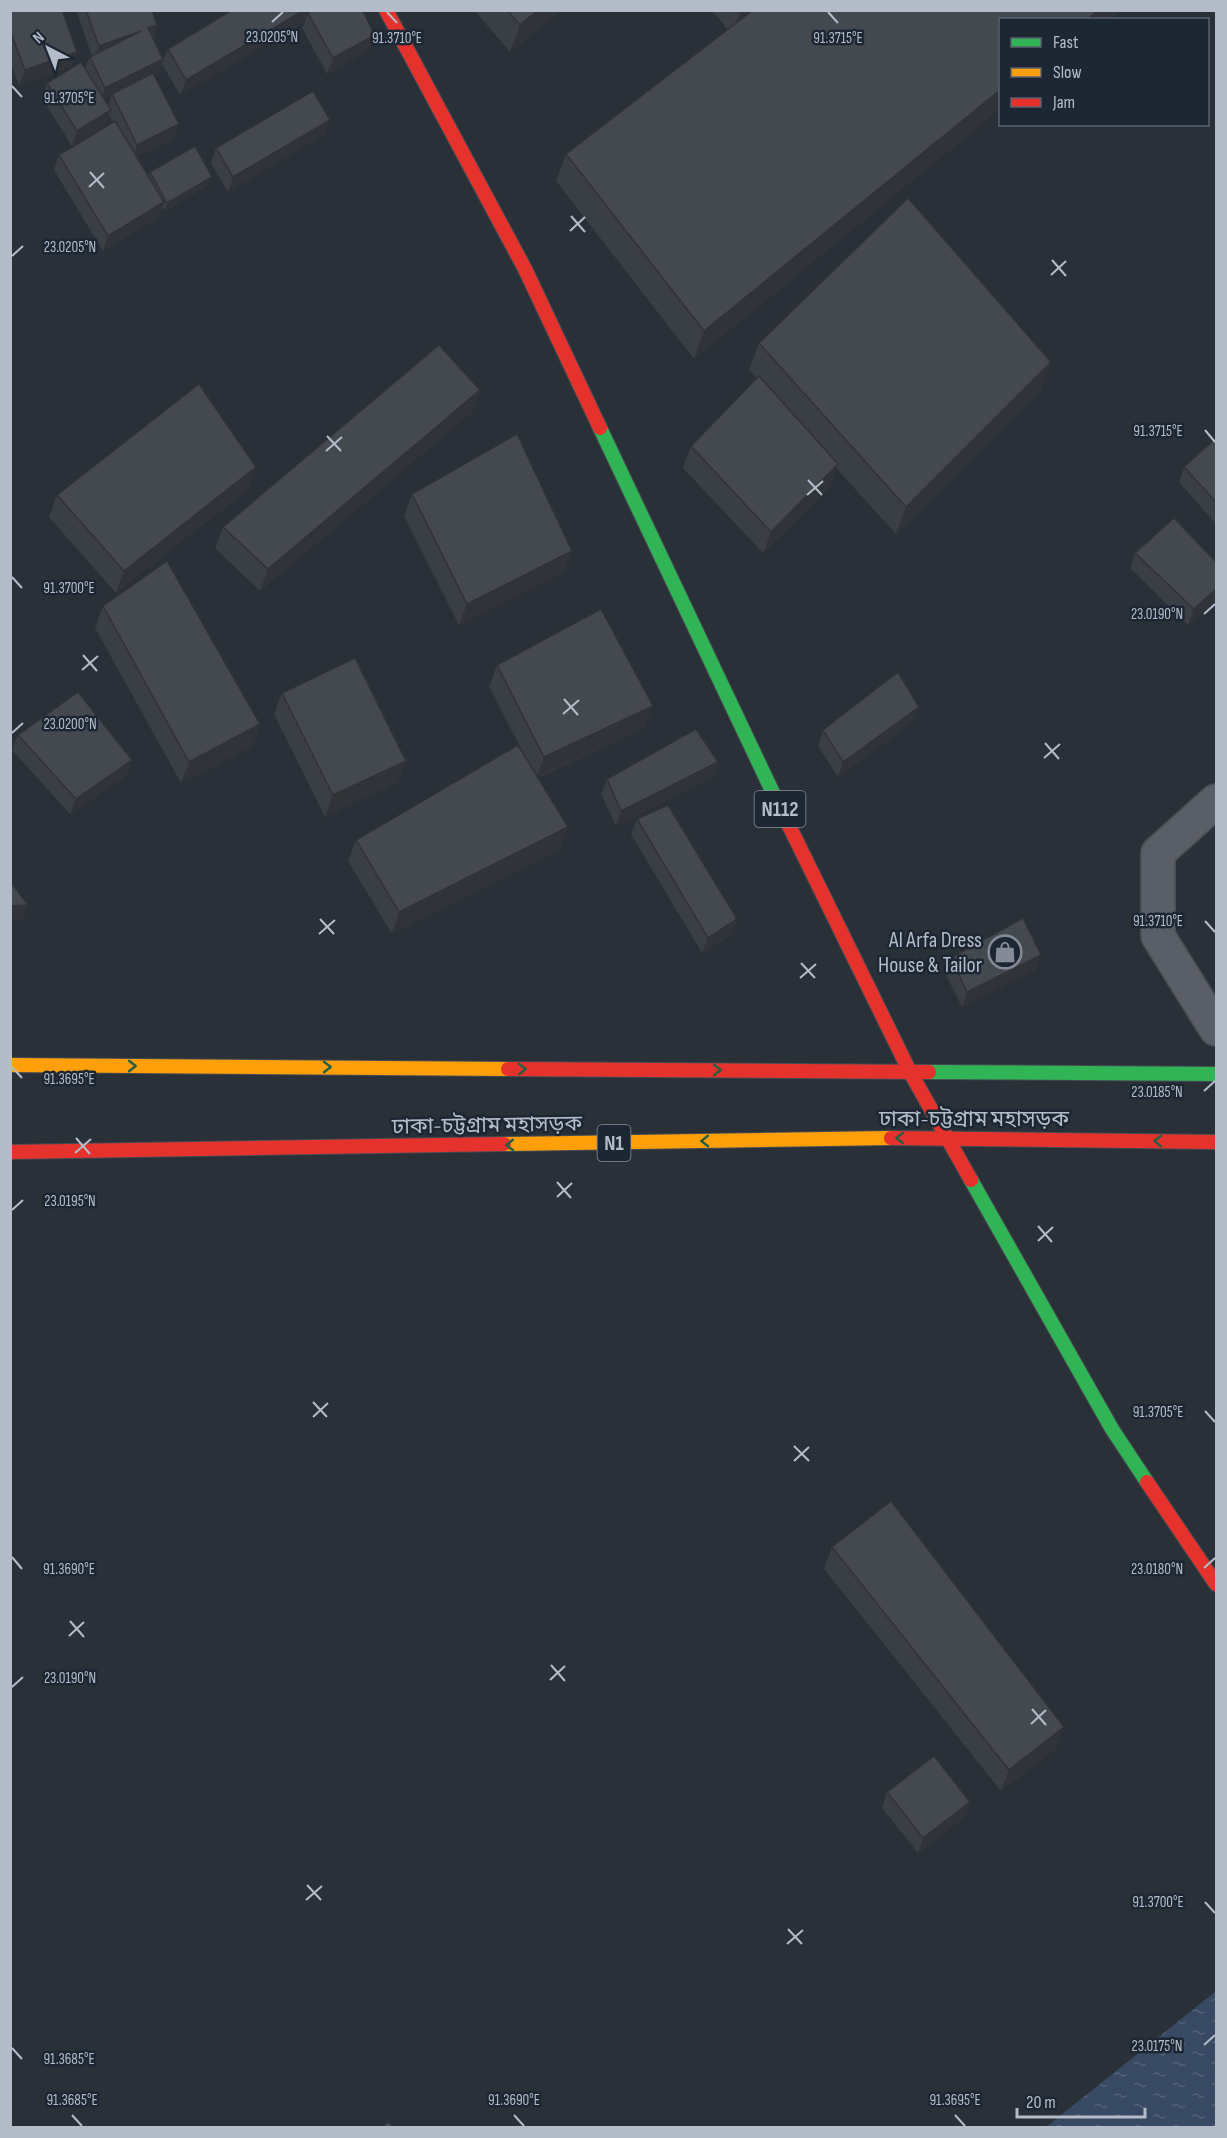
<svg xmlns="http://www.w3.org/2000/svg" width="1227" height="2138" viewBox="0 0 1227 2138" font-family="'Sofia Sans Condensed','Noto Sans Bengali',sans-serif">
<defs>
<pattern id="water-ripples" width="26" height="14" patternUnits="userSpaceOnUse" patternTransform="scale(1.5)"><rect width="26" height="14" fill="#384963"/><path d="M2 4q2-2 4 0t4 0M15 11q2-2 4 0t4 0" fill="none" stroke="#526178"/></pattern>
</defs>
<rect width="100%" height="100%" fill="#2a3038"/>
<path fill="url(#water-ripples)" d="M1216 1991V2127H1046Z"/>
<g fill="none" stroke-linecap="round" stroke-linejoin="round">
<g stroke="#484c53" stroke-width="36">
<path id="street" d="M1216 801 1158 853V936L1216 1029"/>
</g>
<g stroke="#474c53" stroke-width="16">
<g id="fast">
<path d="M600 428 775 797"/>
<path d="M929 1072 1216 1074"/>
<path d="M971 1180 1112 1429 1147 1482"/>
</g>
</g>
<g stroke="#474c53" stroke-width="16">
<g id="slow">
<path d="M10 1065 508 1069"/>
<path d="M504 1144 891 1138"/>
</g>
</g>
<g stroke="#474c53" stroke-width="16">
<g id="jam">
<path d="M386 10 525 269 600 428"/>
<path d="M775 797 910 1072 971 1180"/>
<path d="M508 1069 929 1072"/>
<path d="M891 1138 1216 1142"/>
<path d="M10 1152 504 1144"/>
<path d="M1147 1482 1216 1584"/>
</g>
</g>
<use href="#street" stroke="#5a5e66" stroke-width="33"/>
<use href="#fast" stroke="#30b455" stroke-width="14"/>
<use href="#slow" stroke="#ff9f0a" stroke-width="14"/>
<use href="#jam" stroke="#e5322d" stroke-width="14"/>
</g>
<g fill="#3a3f45" fill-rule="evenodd">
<path d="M10 10 77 52 19 86 10 61Z"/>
<path d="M76 10H152L157 25 153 37 163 59 158 75 155 76 179 124 173 139 137 157 148 176 150 172 209 185 165 211 162 207 159 217 103 251 54 170 59 155 113 122 109 115 105 125 72 146 42 98 47 83 85 68 90 57 92 56ZM111 98 108 105 105 100Z"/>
<path d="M232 10H362L375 35 369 50 327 74 302 28 305 22 180 95 162 64 168 49Z"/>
<path d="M474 10H561L510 52Z"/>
<path d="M712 10H1121L1110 20H1000V109L694 359 556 181 566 154 728 30Z"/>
<path d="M330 120 324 135 228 192 211 163 216 148Z"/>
<path d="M759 343 1051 362 1041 389 896 534 836 468 830 486 763 553 683 468 691 446 757 379 749 370Z"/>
<path d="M480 390 472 412 260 591 215 548 223 527Z"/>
<path d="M1216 438V524L1179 482 1184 467Z"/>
<path d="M248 489 116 593 49 517 57 495Z"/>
<path d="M412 494 564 572 459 625 404 516Z"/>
<path d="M1135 553 1216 562V600L1188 625 1130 568Z"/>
<path d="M103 606 260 724 253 746 181 783 95 628Z"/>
<path d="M497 665 645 727 538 778 560 849 392 934 348 861 356 840 526 758 489 687Z"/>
<path d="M282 693 406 761 398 782 325 817 274 714Z"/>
<path d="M919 707 913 722 838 777 818 746 823 730Z"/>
<path d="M18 735 132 760 127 775 70 814 12 750Z"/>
<path d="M718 762 713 777 616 826 601 794 607 779Z"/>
<path d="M637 819 732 935 702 953 631 834Z"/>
<path d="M1041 955 1035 970 962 1007 945 973 951 958Z"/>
<path d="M832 1547 1064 1727 1056 1749 1001 1791 824 1569Z"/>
<path d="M887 1792 965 1817 918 1853 882 1808Z"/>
</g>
<g fill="#303338">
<path d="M304 10H324L308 13 305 22 180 95 186 80Z"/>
<path d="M538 10H561L510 52 520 25Z"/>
<path d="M741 10H762L732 35Z"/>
<path d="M1098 10H1121L1110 20H1087Z"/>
<path d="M157 25 151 40 148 28Z"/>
<path d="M141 31 93 61 99 46Z"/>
<path d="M375 35 369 50 327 74 333 58Z"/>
<path d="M77 52 72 67 19 86 25 70Z"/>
<path d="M163 59 158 75 113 96 112 94 111 98 100 103 105 88Z"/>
<path d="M1000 90V109L694 359 704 331Z"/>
<path d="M111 110 105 125 72 146 77 131Z"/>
<path d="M330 120 324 135 228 192 233 177Z"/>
<path d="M179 124 173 139 132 160 137 145Z"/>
<path d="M212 177 209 185 165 211 167 203Z"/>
<path d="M164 202 159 217 103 251 108 236Z"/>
<path d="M1051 362 1041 389 896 534 906 507Z"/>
<path d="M480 390 472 412 260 591 268 569Z"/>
<path d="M838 464 830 486 763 553 771 532Z"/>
<path d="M256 467 248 489 116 593 124 571Z"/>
<path d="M572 551 564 572 459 625 467 604Z"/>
<path d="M1216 589V600L1188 625 1194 609Z"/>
<path d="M653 706 645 727 536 778 544 757Z"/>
<path d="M919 707 913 722 838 777 843 762Z"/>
<path d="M260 724 253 746 181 783 189 762Z"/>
<path d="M132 760 127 775 70 814 76 799Z"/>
<path d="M406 761 398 782 325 817 333 795Z"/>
<path d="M718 762 713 777 616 826 621 811Z"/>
<path d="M568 827 560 849 392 934 399 912Z"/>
<path d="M28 905 22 920H10V906Z"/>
<path d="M737 919 732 935 702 953 708 938Z"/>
<path d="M1041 955 1035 970 962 1007 967 992Z"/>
<path d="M1064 1727 1056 1749 1001 1791 1009 1770Z"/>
<path d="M970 1802 965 1817 918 1853 923 1838Z"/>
</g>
<g fill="#444950" stroke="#303338" stroke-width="1.5">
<path d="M10 10H62L77 52 25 70 10 30Z"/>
<path d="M86 10H152L157 25 148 28 163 59 105 88 90 57 141 31 99 46Z"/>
<path d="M232 10H304L186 80 168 49Z"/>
<path d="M313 10H362L375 35 333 58 308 13Z"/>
<path d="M507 10H538L520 25Z"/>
<path d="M753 10H1098L1087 20H1000V90L704 331 566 154Z"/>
<path d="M81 62 111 110 77 131 47 83Z"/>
<path d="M153 73 179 124 137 145 112 94Z"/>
<path d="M313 91 330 120 233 177 216 148Z"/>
<path d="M115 121 164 202 108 236 59 155Z"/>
<path d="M195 146 212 177 167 203 150 172Z"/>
<path d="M908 198 1051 362 906 507 759 343Z"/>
<path d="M439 345 480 390 268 569 223 527Z"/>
<path d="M759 376 838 464 771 532 691 446Z"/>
<path d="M199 384 256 467 124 571 57 495Z"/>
<path d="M517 434 572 551 467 604 412 494Z"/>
<path d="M1216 438V502L1184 467Z"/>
<path d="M1174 518 1216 562V589L1194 609 1135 553Z"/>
<path d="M167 561 260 724 189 762 103 606Z"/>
<path d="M601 609 653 706 544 757 497 665Z"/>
<path d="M355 658 406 761 333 795 282 693Z"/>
<path d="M898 672 919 707 843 762 823 730Z"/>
<path d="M78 692 132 760 76 799 18 735Z"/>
<path d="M696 729 718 762 621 811 607 779Z"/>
<path d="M518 745 568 827 399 912 356 840Z"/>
<path d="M668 805 737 919 708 938 637 819Z"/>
<path d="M10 881 28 905 10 906Z"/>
<path d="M1023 918 1041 955 967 992 951 958Z"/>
<path d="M891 1501 1064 1727 1009 1770 832 1547Z"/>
<path d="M934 1756 970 1802 923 1838 887 1792Z"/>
<path d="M388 2122 393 2127H382Z"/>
</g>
<defs><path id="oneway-chevron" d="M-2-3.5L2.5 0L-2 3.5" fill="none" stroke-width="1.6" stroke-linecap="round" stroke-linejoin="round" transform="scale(1.5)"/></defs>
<g stroke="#255f41">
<use href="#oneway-chevron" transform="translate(132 1066)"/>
<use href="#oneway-chevron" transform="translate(327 1067)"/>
<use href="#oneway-chevron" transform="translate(522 1069)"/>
<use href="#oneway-chevron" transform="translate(717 1070)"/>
<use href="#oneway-chevron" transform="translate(900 1138) rotate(179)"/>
<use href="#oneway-chevron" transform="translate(705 1141) rotate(179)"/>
<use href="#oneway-chevron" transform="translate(1158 1141) rotate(-179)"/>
<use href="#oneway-chevron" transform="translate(510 1145) rotate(179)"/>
</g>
<path fill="none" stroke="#b4bcc9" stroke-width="2" d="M387 12 397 23M828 12 838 23M272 22 283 12M12 86 22 97M90 172 104 188M89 187 104 173M571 216 585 232M570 231 585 217M12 256 23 246M1052 260 1066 276M1051 275 1066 261M1205 430 1215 442M327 436 341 451M326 451 342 437M808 480 822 495M807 495 823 481M12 577 22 588M1204 614 1215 604M83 655 97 671M82 670 98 656M564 699 578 715M563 714 579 700M12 733 23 723M1045 743 1059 759M1044 758 1060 744M320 919 334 934M1205 921 1215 932M319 934 335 920M801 963 815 978M800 978 816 964M12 1067 22 1078M1204 1091 1215 1081M76 1138 90 1154M75 1153 91 1139M557 1182 571 1198M557 1197 572 1183M12 1210 23 1200M1038 1226 1052 1242M1038 1241 1053 1227M313 1402 327 1417M1205 1411 1215 1422M313 1417 328 1403M794 1446 809 1461M794 1461 809 1447M12 1557 22 1569M1204 1568 1215 1558M70 1621 84 1637M69 1636 84 1622M551 1665 565 1681M550 1680 565 1666M12 1687 23 1677M1032 1709 1046 1725M1031 1724 1046 1710M307 1885 321 1900M306 1900 322 1886M1205 1902 1215 1913M788 1929 802 1944M787 1944 803 1930M1204 2045 1215 2035M12 2048 22 2059M72 2115 82 2126M514 2115 524 2126M955 2115 965 2126"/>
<defs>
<g id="shop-ring" transform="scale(1.725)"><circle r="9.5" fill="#1d2633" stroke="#848b96" stroke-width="1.5"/><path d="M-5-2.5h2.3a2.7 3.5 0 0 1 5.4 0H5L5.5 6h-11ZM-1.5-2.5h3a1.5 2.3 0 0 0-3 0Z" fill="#848b96"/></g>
</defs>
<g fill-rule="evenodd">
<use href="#shop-ring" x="1005" y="952"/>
</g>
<g text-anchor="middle" stroke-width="5" stroke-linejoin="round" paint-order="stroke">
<g fill="#1d2633" stroke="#878f9c" stroke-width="1.5">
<rect x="754.5" y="791" width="51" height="36" rx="4.5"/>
<rect x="597.5" y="1125" width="33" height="36" rx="4.5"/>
</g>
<g font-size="21" font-weight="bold" fill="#b4bcc9">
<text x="780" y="816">N112</text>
<text x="614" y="1150">N1</text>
</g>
<g font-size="22" fill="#b4bcc9" stroke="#1d2633" text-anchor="end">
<text x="982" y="947">Al Arfa Dress<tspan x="982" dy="25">House &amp; Tailor</tspan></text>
</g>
<g font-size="22" fill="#b4bcc9" stroke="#1d2633">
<text x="974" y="1126">ঢাকা-চট্টগ্রাম মহাসড়ক</text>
<text transform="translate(487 1124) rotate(-1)" y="8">ঢাকা-চট্টগ্রাম মহাসড়ক</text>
</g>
</g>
<g font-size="15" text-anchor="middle" fill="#b4bcc9" stroke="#1d2633" stroke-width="5" stroke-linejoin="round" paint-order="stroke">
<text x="272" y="42">23.0205°N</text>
<text x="838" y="43">91.3715°E</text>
<text x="397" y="43">91.3710°E</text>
<text x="69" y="103">91.3705°E</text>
<text x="70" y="252">23.0205°N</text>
<text x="1158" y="436">91.3715°E</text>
<text x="69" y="593">91.3700°E</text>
<text x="1157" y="619">23.0190°N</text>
<text x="70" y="729">23.0200°N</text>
<text x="1158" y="926">91.3710°E</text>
<text x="69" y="1084">91.3695°E</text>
<text x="1157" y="1097">23.0185°N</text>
<text x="70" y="1206">23.0195°N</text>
<text x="1158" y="1417">91.3705°E</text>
<text x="1157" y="1574">23.0180°N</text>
<text x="69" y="1574">91.3690°E</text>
<text x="70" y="1683">23.0190°N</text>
<text x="1158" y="1907">91.3700°E</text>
<text x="1157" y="2051">23.0175°N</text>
<text x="69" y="2064">91.3685°E</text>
<text x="72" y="2105">91.3685°E</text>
<text x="514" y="2105">91.3690°E</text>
<text x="955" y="2105">91.3695°E</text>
</g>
<rect width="1227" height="2138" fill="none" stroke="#b4bcc9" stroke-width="24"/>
<rect x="999" y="18" width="210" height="108" fill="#1d2633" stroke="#59626f" stroke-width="1.5"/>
<rect x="1011" y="38" width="30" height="9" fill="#30b455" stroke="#59626f" stroke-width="1.5"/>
<text x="1053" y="48" font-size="18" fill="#b4bcc9">Fast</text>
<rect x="1011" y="68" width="30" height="9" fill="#ff9f0a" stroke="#59626f" stroke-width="1.5"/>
<text x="1053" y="78" font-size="18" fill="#b4bcc9">Slow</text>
<rect x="1011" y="98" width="30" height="9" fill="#e5322d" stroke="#59626f" stroke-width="1.5"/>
<text x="1053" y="108" font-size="18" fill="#b4bcc9">Jam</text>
<g transform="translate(48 48) rotate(318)" stroke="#1d2633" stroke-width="4.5" paint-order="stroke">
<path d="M0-4.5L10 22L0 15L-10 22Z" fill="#b4bcc9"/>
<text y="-9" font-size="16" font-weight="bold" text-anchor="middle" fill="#b4bcc9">N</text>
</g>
<path d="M1017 2108v9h128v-9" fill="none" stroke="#b4bcc9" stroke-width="3"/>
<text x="1026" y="2108" font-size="18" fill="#b4bcc9" stroke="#1d2633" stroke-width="4.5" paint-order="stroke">20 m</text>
</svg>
